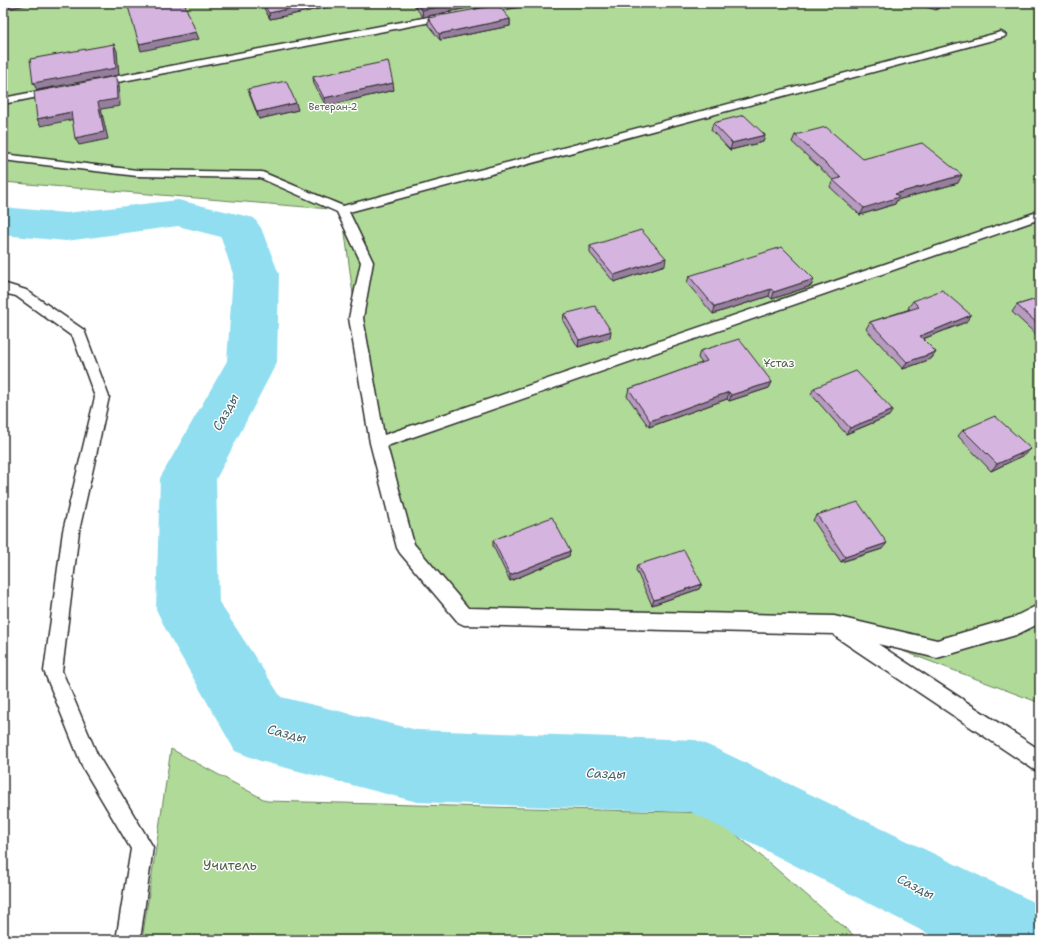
<svg xmlns="http://www.w3.org/2000/svg" width="1043" height="943" viewBox="0 0 1043 943" font-family="'Shantell Sans',sans-serif">
<rect width="100%" height="100%" fill="#fff"/>
<filter id="ink" filterUnits="userSpaceOnUse"><feTurbulence type="fractalNoise" baseFrequency=".025" numOctaves="2"/><feDisplacementMap in="SourceGraphic" scale="8" xChannelSelector="R" yChannelSelector="G"/><feConvolveMatrix kernelMatrix="1 2 1 2 8 2 1 2 1" color-interpolation-filters="sRGB"/></filter>
<g filter="url(#ink)">
<g fill="#afda97" stroke="#6d8261">
<path d="M3 3H1040V703L834 625 464 616 406 548 356 318 342 210 3 182Z"/>
<path d="M171 749 267 801 711 813 859 940H142Z"/>
</g>
<g fill="none" stroke-linecap="round" stroke-linejoin="round">
<path fill="#91def0" fill-rule="evenodd" d="M178 200 254 218 261 228 279 274 277 362 216 479 219 602 281 697 417 730 696 740 721 751 1040 905V940H940L691 812 417 802 260 761 235 751 166 630 156 609 160 478 227 361 233 274 221 237 178 226 66 241 3 235V207L66 213Z"/>
<g stroke="#2b2b2b" stroke-width="3">
<g id="service">
<path d="M506 3H524L520 6 478 14 473 11 478 8Z"/>
<path d="M449 13 454 16 452 18 97 86 92 83 97 80Z"/>
<path d="M1001 32 1006 35 1004 37 349 212 373 262 363 318 384 435 1040 211V219L387 446 414 544 468 608 834 616 937 640 1012 618 1040 604V623L1016 635 937 658 878 644 1040 750V772L1033 769 836 637 834 634 464 625 458 622 400 553 397 548 370 443 349 318 361 262 337 212 260 178 137 176 3 160V154L137 170 262 172 343 206Z"/>
<path d="M54 88 59 91 58 93 3 104V98Z"/>
<path d="M3 283 26 290 84 330 109 397 79 531 62 671 97 754 153 847 140 940H116L131 849 83 768 44 671 63 531 95 397 73 337 16 296 3 293Z"/>
</g>
</g>
<use href="#service" fill="#fff" fill-rule="evenodd"/>
</g>
<g fill="#b89bc1" stroke="#2b2b2b">
<path d="M261 3H338V5L270 19Z"/>
<path d="M412 3H492L423 17Z"/>
<path d="M913 3H945L936 10Z"/>
<path d="M428 18 510 19V26L440 40 428 25Z"/>
<path d="M313 77 394 90 326 106 314 84Z"/>
<path d="M248 89 298 110 259 119 250 96Z"/>
<path d="M713 123 765 135 763 142 730 150 711 130Z"/>
<path d="M795 135 863 159 958 183 897 200 895 204 860 215 830 187 833 180 792 142Z"/>
<path d="M590 246 665 265 614 282 590 253Z"/>
<path d="M689 276 814 279 811 286 772 299 769 296 713 314 687 283Z"/>
<path d="M1040 298V338L1012 312 1017 305Z"/>
<path d="M913 301 966 322 923 339 936 352 931 359 903 369 866 329 870 322 910 309 908 308Z"/>
<path d="M564 314 610 338 578 347 563 321Z"/>
<path d="M700 351 772 382 769 388 729 401 727 399 649 427 627 396 629 389 702 363 698 358Z"/>
<path d="M814 388 889 416 846 434 811 394Z"/>
<path d="M963 430 1024 455 991 471 958 436Z"/>
<path d="M817 515 882 549 841 562 813 520Z"/>
<path d="M493 540 570 551 569 556 510 581 493 546Z"/>
<path d="M637 565 702 584 699 589 652 605 636 570Z"/>
</g>
<g fill="#967e9d" stroke="#2b2b2b">
<path d="M3 3H25L26 5 3 10Z"/>
<path d="M315 3H338V5L270 19 269 13Z"/>
<path d="M458 3H492L423 17 422 10Z"/>
<path d="M940 3H945L936 10 939 4Z"/>
<path d="M510 19V26L440 40 439 34Z"/>
<path d="M196 32 199 39 141 51 139 44Z"/>
<path d="M114 44 117 51 119 75 37 90 33 83Z"/>
<path d="M116 76 119 84 120 106 101 109 108 139 79 145 75 138 98 102Z"/>
<path d="M393 83 394 90 326 106 324 98Z"/>
<path d="M296 103 298 110 259 119 257 112Z"/>
<path d="M71 112 75 119 41 126 37 119Z"/>
<path d="M765 135 763 142 730 150 732 143Z"/>
<path d="M962 175 958 183 897 200 895 204 860 215 864 208 895 194Z"/>
<path d="M666 258 665 265 614 282V275Z"/>
<path d="M814 279 811 286 772 299 774 292Z"/>
<path d="M771 289 769 296 713 314 715 307Z"/>
<path d="M971 315 966 322 915 342 920 336Z"/>
<path d="M611 331 610 338 578 347 579 340Z"/>
<path d="M936 352 931 359 903 369 907 362Z"/>
<path d="M772 382 769 388 729 401 731 395Z"/>
<path d="M729 392 727 399 649 427 650 421Z"/>
<path d="M893 410 889 416 846 434 850 428Z"/>
<path d="M1031 449 1024 455 991 471 997 464Z"/>
<path d="M887 543 882 549 841 562 845 557Z"/>
<path d="M570 551 569 556 510 581V575Z"/>
<path d="M702 584 699 589 652 605 654 600Z"/>
</g>
<g fill="#d6b4e0" stroke="#2b2b2b">
<path d="M127 3H184L196 32 139 44Z"/>
<path d="M263 3H315L269 13Z"/>
<path d="M416 3H458L422 10Z"/>
<path d="M498 5 510 19 439 34 428 18Z"/>
<path d="M114 44 116 68 33 83 30 59Z"/>
<path d="M388 61 393 83 324 98 313 77Z"/>
<path d="M116 76 117 99 98 102 104 132 75 138 71 112 37 119 34 92Z"/>
<path d="M286 81 296 103 257 112 248 89Z"/>
<path d="M744 115 765 135 732 143 713 123Z"/>
<path d="M826 127 863 159 922 143 962 175 895 194 899 197 864 208 833 180 841 178 795 135Z"/>
<path d="M641 230 666 258 614 275 590 246Z"/>
<path d="M782 247 814 279 774 292 771 289 715 307 689 276Z"/>
<path d="M942 290 971 315 920 336 936 352 907 362 870 322 919 307 913 301Z"/>
<path d="M1040 298V326L1017 305Z"/>
<path d="M595 306 611 331 579 340 564 314Z"/>
<path d="M739 339 772 382 731 395 729 392 650 421 629 389 707 361 700 351Z"/>
<path d="M856 371 893 410 850 428 814 388Z"/>
<path d="M995 416 1031 449 997 464 963 430Z"/>
<path d="M858 502 887 543 845 557 817 515Z"/>
<path d="M552 517 570 551 510 575 493 540Z"/>
<path d="M684 550 702 584 654 600 637 565Z"/>
</g>
</g>
<g text-anchor="middle" stroke-width="3" stroke-linejoin="round" paint-order="stroke">
<g font-size="10" fill="#53604b" stroke="#fff">
<text x="333" y="110">Ветеран-2</text>
</g>
<g font-size="12" fill="#53604b" stroke="#fff">
<text x="779" y="367">Ұстаз</text>
</g>
<g font-size="13" font-style="italic" fill="#4a6166" stroke="#fff">
<text transform="translate(225 412) rotate(-61)" y="5">Сазды</text>
<text transform="translate(287 733) rotate(14)" y="5">Сазды</text>
<text transform="translate(606 773) rotate(2)" y="5">Сазды</text>
<text transform="translate(916 886) rotate(27)" y="5">Сазды</text>
</g>
<g font-size="14" fill="#53604b" stroke="#fff">
<text x="230" y="870">Учитель</text>
</g>
</g>
<rect width="1043" height="943" fill="none" stroke="#fff" stroke-width="16"/>
<rect x="8" y="8" width="1027" height="927" fill="none" stroke="#2b2b2b" stroke-width="1.5" filter="url(#ink)"/>
</svg>
